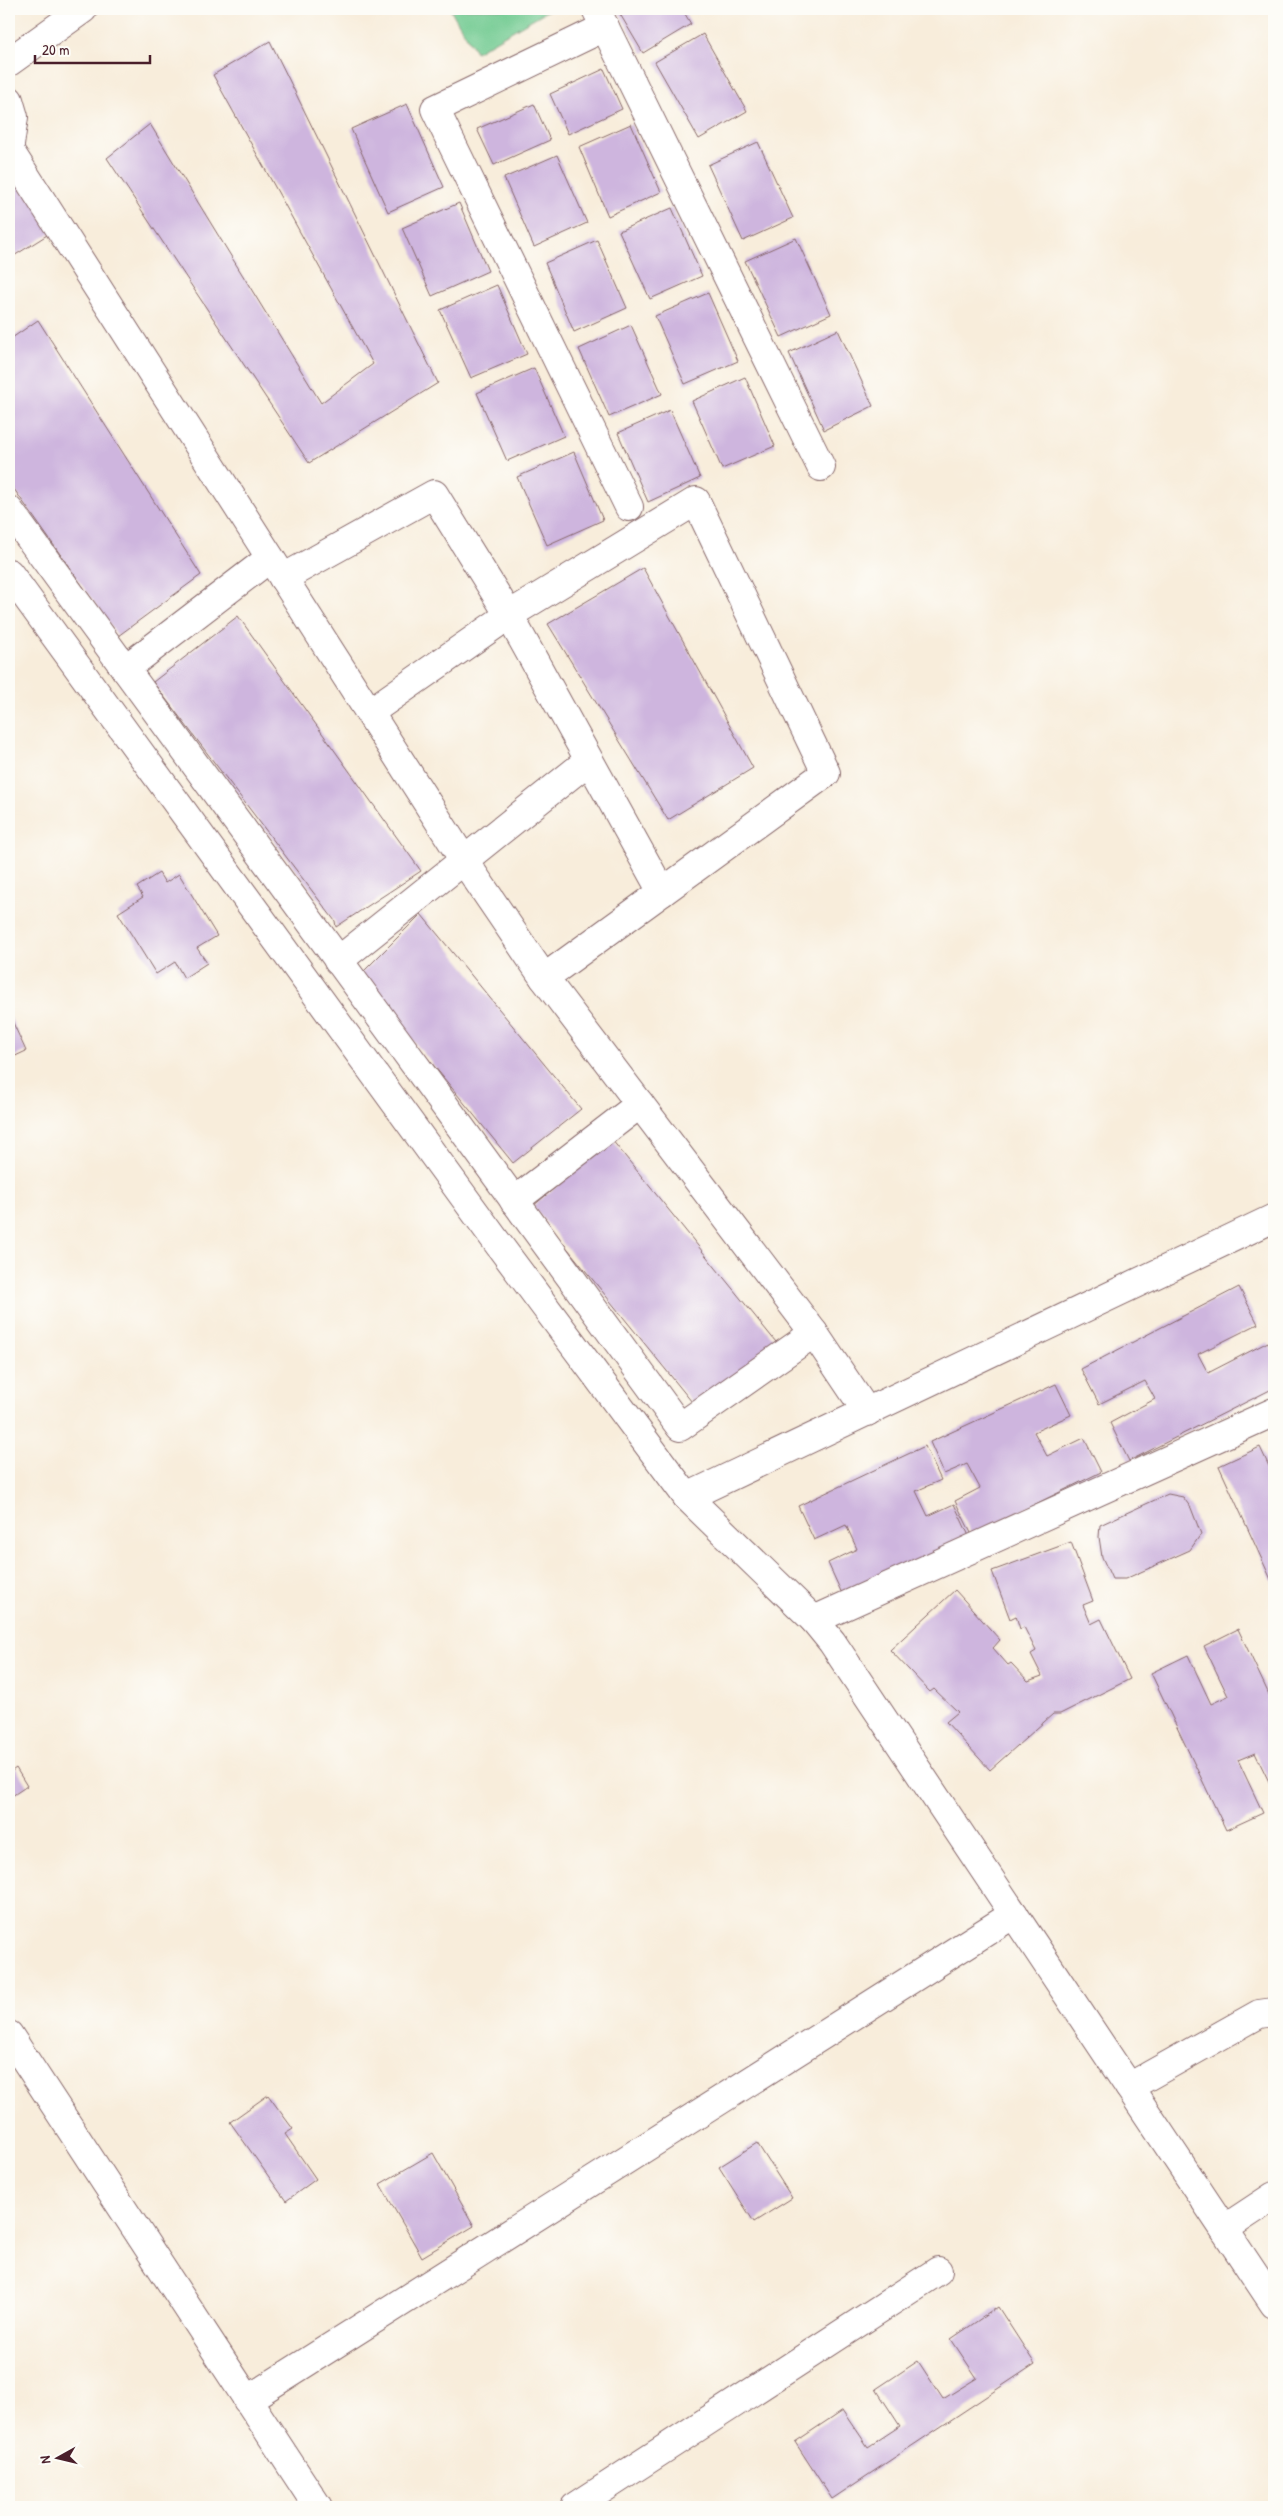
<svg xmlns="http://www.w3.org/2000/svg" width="1283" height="2516" viewBox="0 0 1283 2516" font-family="'Patrick Hand',sans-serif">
<rect width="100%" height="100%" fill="#fdfcf7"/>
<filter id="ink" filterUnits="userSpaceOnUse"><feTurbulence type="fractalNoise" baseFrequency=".02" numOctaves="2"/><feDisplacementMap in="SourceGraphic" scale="10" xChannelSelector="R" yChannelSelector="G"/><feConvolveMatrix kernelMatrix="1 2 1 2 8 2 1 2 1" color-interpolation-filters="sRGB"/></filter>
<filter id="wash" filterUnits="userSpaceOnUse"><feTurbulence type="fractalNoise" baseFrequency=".0096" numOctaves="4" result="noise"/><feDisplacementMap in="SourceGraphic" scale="20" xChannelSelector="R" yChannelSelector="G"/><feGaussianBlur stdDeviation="1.12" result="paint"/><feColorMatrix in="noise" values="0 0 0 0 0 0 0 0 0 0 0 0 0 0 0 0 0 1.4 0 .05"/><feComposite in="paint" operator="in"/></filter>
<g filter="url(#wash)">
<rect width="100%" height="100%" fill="#f8eddb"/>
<path fill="#71ca91" stroke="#5e745e" d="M450 9H550L476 52Z"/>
<g id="blocks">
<g fill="#ceb5de">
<path d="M617 9H682L691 24 643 53Z"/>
<path d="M703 34 747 111 699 139 655 62Z"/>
<path d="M270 41 438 383 309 463 107 158 150 124 321 403 373 364 213 75Z"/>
<path d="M604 69 622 109 568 134 550 94Z"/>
<path d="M407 104 444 187 388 212 351 129Z"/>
<path d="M534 104 550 140 494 165 477 129Z"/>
<path d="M631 124 661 192 608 216 579 147Z"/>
<path d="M758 142 793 218 743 241 708 165Z"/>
<path d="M557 155 587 223 534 247 504 178Z"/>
<path d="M14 173 55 230 9 259V176Z"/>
<path d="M459 203 488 271 432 296 402 228Z"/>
<path d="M672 208 702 276 650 299 619 231Z"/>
<path d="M796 238 831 314 781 337 745 261Z"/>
<path d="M597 240 627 308 574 332 545 263Z"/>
<path d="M497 285 527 354 471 378 440 310Z"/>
<path d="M708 293 738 361 685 384 655 316Z"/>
<path d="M38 320 201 575 118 636 9 482V340Z"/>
<path d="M631 325 662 394 609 417 579 349Z"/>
<path d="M838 330 873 406 824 430 789 353Z"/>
<path d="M534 368 564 436 507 461 477 393Z"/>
<path d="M745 377 775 446 722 469 692 401Z"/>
<path d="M670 410 700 478 648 502 618 433Z"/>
<path d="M574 452 603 520 547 545 517 477Z"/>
<path d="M643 568 753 768 668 820 548 624Z"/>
<path d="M238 616 421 871 336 927 335 921 153 682Z"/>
<path d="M159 873 165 883 179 874 217 936 197 948 207 963 184 978 175 962 156 974 118 913 143 897 137 887Z"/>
<path d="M421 914 581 1109 513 1163 360 975Z"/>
<path d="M9 1014 26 1051 9 1059Z"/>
<path d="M612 1140 780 1347 696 1407 533 1206Z"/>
<path d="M1239 1287 1258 1324 1198 1354 1208 1373 1268 1342 1274 1355V1388L1129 1461 1110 1423 1155 1399 1145 1381 1099 1404 1081 1369Z"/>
<path d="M1056 1384 1071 1415 1034 1432 1047 1456 1084 1438 1101 1472 972 1535 955 1501 980 1488 967 1464 944 1474 930 1442Z"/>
<path d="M925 1446 941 1480 916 1491 928 1516 954 1504 970 1538 844 1598 828 1563 857 1549 846 1525 814 1540 798 1506Z"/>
<path d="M1260 1447 1274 1477V1586L1219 1466Z"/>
<path d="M1168 1494 1183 1497 1191 1508 1201 1534 1190 1550 1125 1579H1112L1102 1557 1099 1537 1100 1525Z"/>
<path d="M1071 1542 1093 1601 1083 1605 1091 1624 1101 1619 1130 1679 1060 1714H1053L990 1770 946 1722 958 1712 934 1689 930 1692 890 1650 955 1590 1000 1640 993 1648 1008 1665 1011 1663 1028 1681 1042 1676 1031 1654 1036 1651 1024 1627 1020 1629 1016 1616 1010 1619 992 1571Z"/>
<path d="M1238 1629 1274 1705V1792L1255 1753 1238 1760 1263 1813 1226 1830 1151 1673 1188 1655 1211 1704 1228 1696 1204 1646Z"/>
<path d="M16 1768 27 1786 9 1798V1773Z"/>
<path d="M268 2095 293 2129 285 2134 316 2179 286 2201 230 2122Z"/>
<path d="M757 2143 792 2198 754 2222 719 2167Z"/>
<path d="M433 2153 474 2226 422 2257 380 2184Z"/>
<path d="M998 2307 1035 2364 832 2499 795 2442 843 2410 868 2447 900 2426 876 2389 918 2361 943 2399 977 2378 951 2339Z"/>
</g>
</g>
</g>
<g filter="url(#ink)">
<use href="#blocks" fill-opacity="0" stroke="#876769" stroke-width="1"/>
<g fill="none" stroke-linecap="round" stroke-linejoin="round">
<g stroke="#876769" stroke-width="30">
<g id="minor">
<path d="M596 9 821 467"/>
<path d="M605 27 435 109 629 507"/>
<path d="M9 62 83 9"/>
<path d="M9 100 14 117 9 152"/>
<path d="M10 151 465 862 544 978 814 1333 867 1412"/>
<path d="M9 510 680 1427 814 1333"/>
<path d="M9 573 499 1245 687 1497 814 1620 832 1642 1274 2304"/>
<path d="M283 578 434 494 509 615 696 501 826 773 544 978"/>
<path d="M125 669 270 558"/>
<path d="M370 712 509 615 662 892"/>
<path d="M338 961 588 761"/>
<path d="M514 1201 640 1104"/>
<path d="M687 1497 1274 1218"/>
<path d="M814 1620 1274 1412"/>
<path d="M9 2035 318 2507"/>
<path d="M1129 2087 1259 2014 1274 2012"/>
<path d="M1224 2229 1274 2196"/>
<path d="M247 2400 1014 1914"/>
<path d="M575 2507 938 2271"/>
</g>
</g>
<use href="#minor" stroke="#fff" stroke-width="28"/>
</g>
</g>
<rect width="1283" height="2516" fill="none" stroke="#fdfcf7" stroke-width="30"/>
<g transform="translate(58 2458) rotate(262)" stroke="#fdfcf7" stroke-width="4" paint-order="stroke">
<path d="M0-4L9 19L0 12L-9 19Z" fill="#4a1f2b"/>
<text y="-8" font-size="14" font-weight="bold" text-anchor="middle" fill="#4a1f2b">N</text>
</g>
<path d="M35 55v8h115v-8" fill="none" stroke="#4a1f2b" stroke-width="2.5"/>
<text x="42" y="55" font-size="15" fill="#4a1f2b" stroke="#fdfcf7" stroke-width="4" paint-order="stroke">20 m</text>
</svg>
